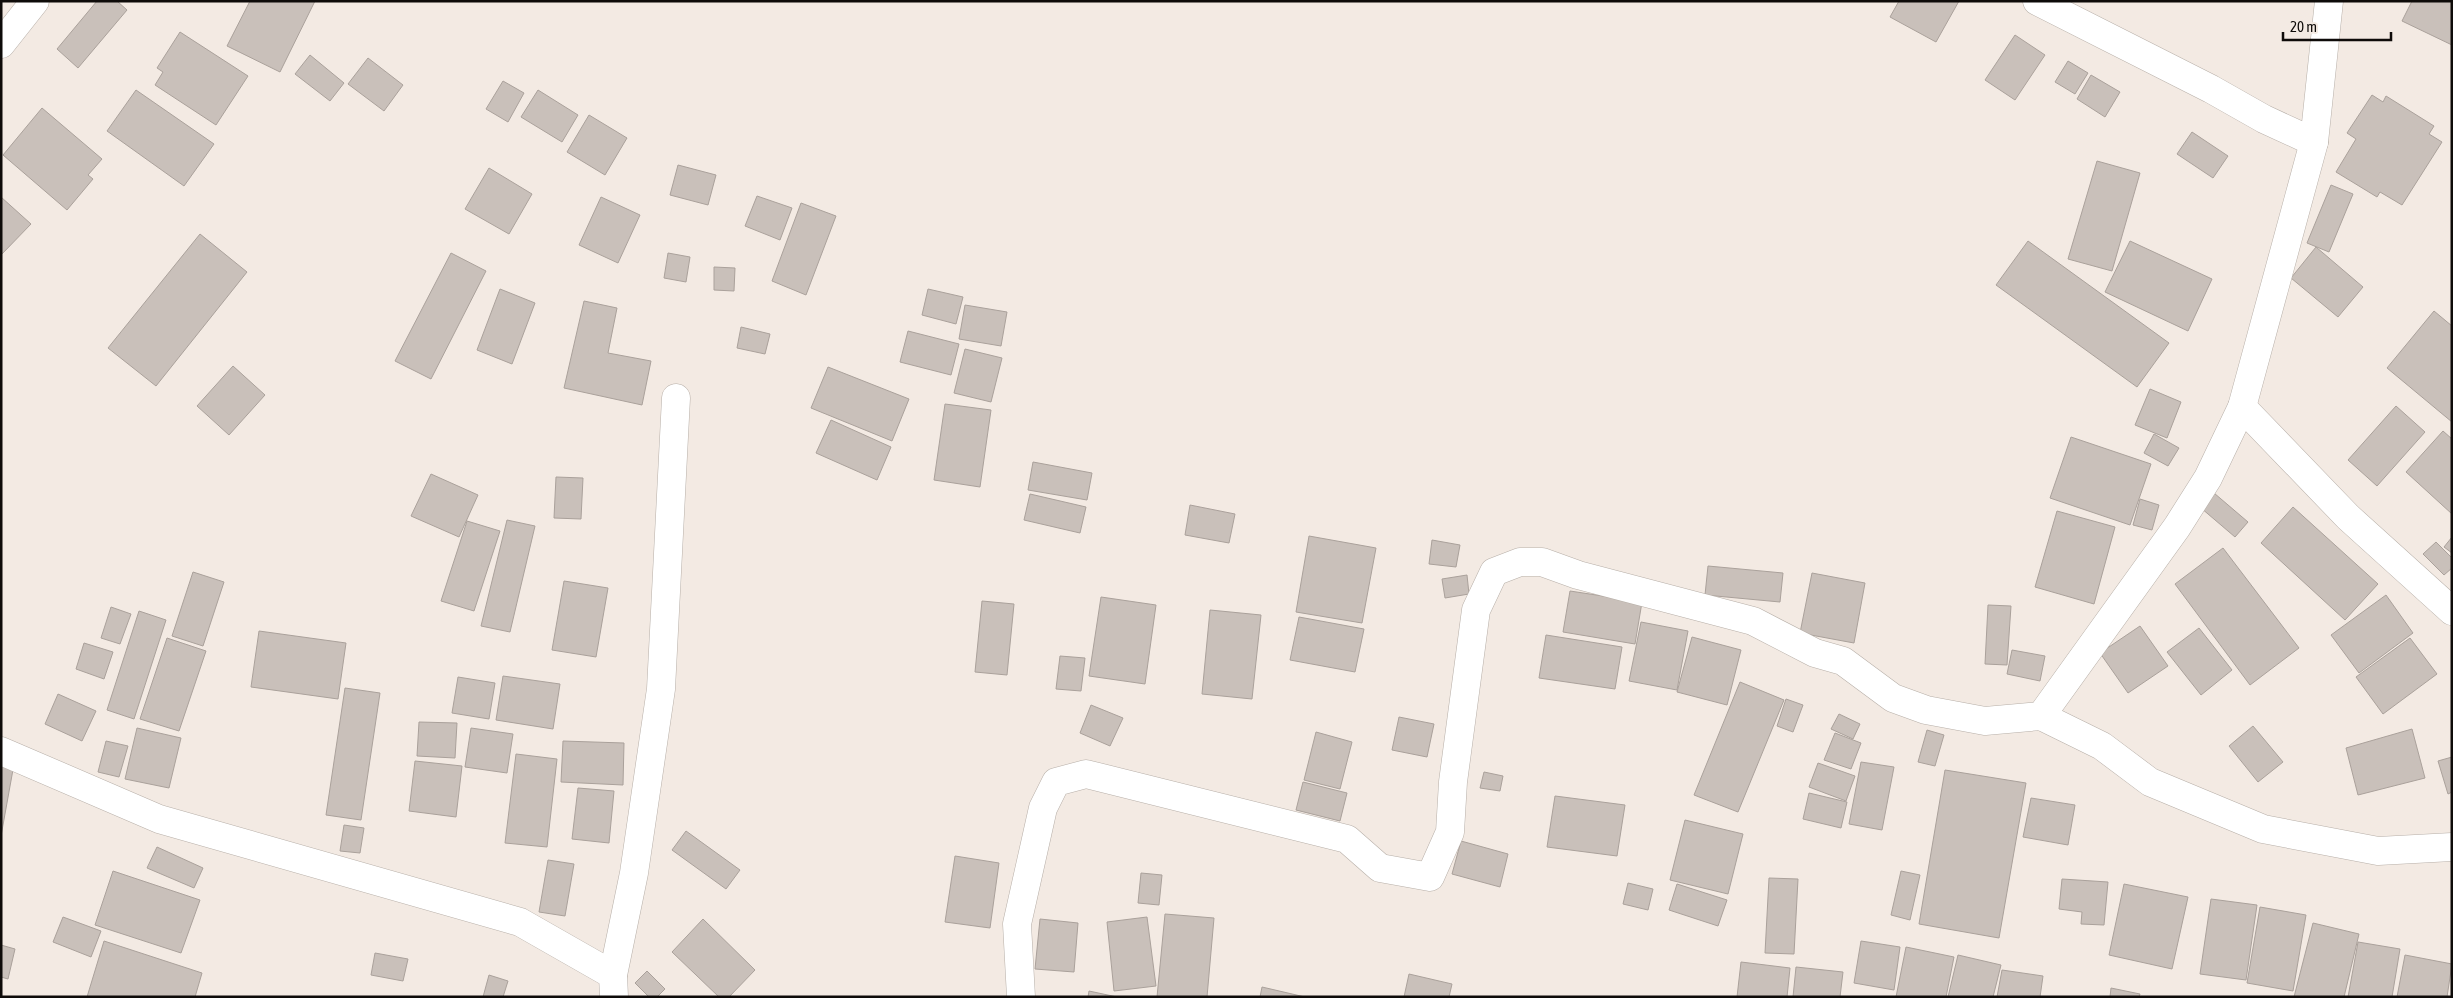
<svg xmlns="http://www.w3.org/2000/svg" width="2453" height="998" viewBox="0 0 2453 998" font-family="'Asap Condensed',sans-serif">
<rect width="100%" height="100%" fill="#f3eae3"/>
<g fill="#c9c0ba" stroke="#aaa19b">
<path d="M97 1H117L127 10 78 68 57 49Z"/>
<path d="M250 1H315L280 72 227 46Z"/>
<path d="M1899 1H1959L1936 42 1890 17Z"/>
<path d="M2412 1H2452V45L2402 21Z"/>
<path d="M180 32 248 76 216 125 155 85 163 72 157 68Z"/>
<path d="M2015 35 2045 55 2015 100 1985 80Z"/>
<path d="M310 55 344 83 330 101 295 74Z"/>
<path d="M368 58 403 85 384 111 348 84Z"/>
<path d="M2068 61 2088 73 2075 94 2055 82Z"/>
<path d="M2091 75 2120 92 2105 117 2077 99Z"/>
<path d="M503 81 524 93 508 122 486 109Z"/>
<path d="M136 90 214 144 184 186 107 131Z"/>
<path d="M538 90 578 115 562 142 521 117Z"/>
<path d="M2372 95 2383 102 2386 96 2434 126 2429 134 2442 142 2402 205 2380 192 2377 197 2336 172 2356 139 2347 133Z"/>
<path d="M42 108 102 159 88 175 93 179 67 210 3 155Z"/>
<path d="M589 115 627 138 605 175 567 152Z"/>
<path d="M2192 132 2228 156 2213 178 2177 154Z"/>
<path d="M2097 161 2140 173 2112 271 2068 259Z"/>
<path d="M678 165 716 175 708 205 670 195Z"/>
<path d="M489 168 532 194 509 234 465 209Z"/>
<path d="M2331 185 2353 194 2329 252 2307 243Z"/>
<path d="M757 196 792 208 780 240 745 226Z"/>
<path d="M1 197 31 224 1 255Z"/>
<path d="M601 197 640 215 618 263 579 245Z"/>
<path d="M801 203 836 216 806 295 772 281Z"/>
<path d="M200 234 247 272 156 386 108 348Z"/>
<path d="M2028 241 2169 343 2137 387 1996 285Z"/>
<path d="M2130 241 2212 279 2188 331 2105 292Z"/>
<path d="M2316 247 2363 287 2338 317 2291 278Z"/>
<path d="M451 253 486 271 431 379 395 361Z"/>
<path d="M668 253 690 257 686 282 664 278Z"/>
<path d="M714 267 735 268 734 291 714 290Z"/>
<path d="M500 289 535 303 512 364 477 350Z"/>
<path d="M928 289 963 297 956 324 922 315Z"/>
<path d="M584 301 617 308 608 353 651 361 642 405 564 388Z"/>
<path d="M965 305 1007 312 1001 346 959 339Z"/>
<path d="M2434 311 2452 326V422L2387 368Z"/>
<path d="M741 327 770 334 765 354 737 348Z"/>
<path d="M908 331 959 344 951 375 900 362Z"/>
<path d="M965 349 1002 358 991 402 954 393Z"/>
<path d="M233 366 265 395 229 435 197 406Z"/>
<path d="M828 367 909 399 892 441 811 408Z"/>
<path d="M2150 389 2181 402 2167 438 2135 425Z"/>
<path d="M945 404 991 410 980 487 934 480Z"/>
<path d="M2396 406 2425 432 2377 486 2348 460Z"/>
<path d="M831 420 891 447 877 480 816 453Z"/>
<path d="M2443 431 2452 439V514L2406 472Z"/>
<path d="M2154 434 2179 448 2168 466 2144 453Z"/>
<path d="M2071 437 2151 464 2130 525 2050 498Z"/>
<path d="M1033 462 1092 473 1087 500 1028 490Z"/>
<path d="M431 474 478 495 459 537 411 516Z"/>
<path d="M556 477 583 478 581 519 554 518Z"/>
<path d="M2214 493 2248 522 2235 537 2201 508Z"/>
<path d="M1030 494 1086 507 1080 533 1024 520Z"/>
<path d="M2140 499 2159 505 2152 530 2133 525Z"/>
<path d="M1190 505 1235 514 1229 543 1185 535Z"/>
<path d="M2293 507 2378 584 2345 620 2261 543Z"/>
<path d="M2057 511 2115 527 2094 604 2035 587Z"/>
<path d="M507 520 535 526 510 632 481 626Z"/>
<path d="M467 521 500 531 474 611 441 601Z"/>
<path d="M1309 536 1376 548 1362 623 1296 612Z"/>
<path d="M2452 537V553L2444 547Z"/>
<path d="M1432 540 1460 545 1456 567 1429 564Z"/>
<path d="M2436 542 2452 558V568L2444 575 2423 554Z"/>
<path d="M2223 548 2299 648 2250 685 2175 584Z"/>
<path d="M1708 566 1783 573 1780 602 1705 595Z"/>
<path d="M193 572 224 582 203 646 172 636Z"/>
<path d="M1812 573 1865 583 1854 643 1800 633Z"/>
<path d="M1467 575 1469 594 1445 598 1442 579Z"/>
<path d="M564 581 608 588 596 657 552 650Z"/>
<path d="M1570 591 1642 602 1635 644 1563 632Z"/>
<path d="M2386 595 2413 633 2359 673 2331 635Z"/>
<path d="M1101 597 1156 605 1145 684 1089 676Z"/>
<path d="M982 601 1014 604 1007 675 975 672Z"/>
<path d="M1988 605 2011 606 2007 665 1985 664Z"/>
<path d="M111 607 131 614 120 644 101 638Z"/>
<path d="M1210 610 1261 615 1252 699 1202 694Z"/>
<path d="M139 611 166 620 134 719 107 710Z"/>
<path d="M1299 617 1364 629 1355 672 1290 660Z"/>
<path d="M1641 622 1688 631 1677 690 1629 681Z"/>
<path d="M2140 626 2168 666 2128 693 2100 653Z"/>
<path d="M2199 628 2232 670 2201 695 2167 652Z"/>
<path d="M259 631 346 643 338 699 251 687Z"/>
<path d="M1546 635 1622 647 1615 689 1539 678Z"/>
<path d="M1692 637 1741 650 1727 705 1677 692Z"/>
<path d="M167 638 206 651 179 731 140 719Z"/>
<path d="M2410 638 2437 674 2383 714 2356 677Z"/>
<path d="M84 643 113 652 104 679 76 669Z"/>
<path d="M2012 650 2045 656 2040 681 2007 674Z"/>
<path d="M1060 656 1085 658 1081 691 1056 689Z"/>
<path d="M503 676 560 684 553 729 496 720Z"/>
<path d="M458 677 495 683 489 719 452 713Z"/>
<path d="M1740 682 1784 700 1738 812 1694 795Z"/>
<path d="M345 688 380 693 361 820 326 815Z"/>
<path d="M58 694 96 711 82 741 45 724Z"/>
<path d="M1786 699 1803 705 1793 732 1777 726Z"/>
<path d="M1091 705 1123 718 1110 746 1080 733Z"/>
<path d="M1839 714 1860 724 1853 739 1831 729Z"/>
<path d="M1399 717 1434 724 1427 757 1392 750Z"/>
<path d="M419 722 457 723 455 758 417 756Z"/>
<path d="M2253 726 2283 762 2258 782 2229 746Z"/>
<path d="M137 728 181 738 169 788 125 779Z"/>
<path d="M471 728 513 734 507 773 465 767Z"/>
<path d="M2412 729 2425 778 2358 795 2346 748Z"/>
<path d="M1927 730 1944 735 1935 766 1918 762Z"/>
<path d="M1316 732 1352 742 1340 789 1304 780Z"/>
<path d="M1835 733 1861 743 1851 769 1824 760Z"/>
<path d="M106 741 128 746 119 777 98 772Z"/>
<path d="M563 741 624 743 623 785 561 782Z"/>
<path d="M516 754 557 759 547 847 505 843Z"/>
<path d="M2452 757V792L2448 794 2438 761Z"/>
<path d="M1 761 14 764 1 836Z"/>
<path d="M415 761 462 766 456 817 409 811Z"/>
<path d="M1861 762 1894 767 1882 830 1849 824Z"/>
<path d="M1818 763 1855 776 1846 801 1809 787Z"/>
<path d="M1945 770 2026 783 1999 938 1919 924Z"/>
<path d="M1484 772 1503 776 1500 791 1480 788Z"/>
<path d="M1303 782 1347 793 1340 821 1296 810Z"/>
<path d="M578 788 614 791 609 843 572 839Z"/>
<path d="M1809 793 1847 802 1841 828 1803 819Z"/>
<path d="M1555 796 1625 805 1617 856 1547 847Z"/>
<path d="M2031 798 2075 805 2068 845 2023 837Z"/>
<path d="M1685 820 1743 834 1728 894 1670 880Z"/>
<path d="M344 825 364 828 360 853 340 851Z"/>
<path d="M686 831 740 870 726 889 672 850Z"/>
<path d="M1461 841 1508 854 1500 887 1452 874Z"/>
<path d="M157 847 203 868 194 888 147 868Z"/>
<path d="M955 856 999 863 990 928 945 922Z"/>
<path d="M548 860 574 864 565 916 539 912Z"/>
<path d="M113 871 200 900 181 953 95 925Z"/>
<path d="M1901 871 1920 875 1910 920 1891 915Z"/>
<path d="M1141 873 1162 875 1159 905 1138 903Z"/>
<path d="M1769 878 1798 879 1794 954 1765 953Z"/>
<path d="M2062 879 2108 882 2104 925 2081 924 2082 912 2059 909Z"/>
<path d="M1628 883 1653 889 1648 910 1623 904Z"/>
<path d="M1677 884 1727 900 1718 926 1669 910Z"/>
<path d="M2124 884 2188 897 2172 969 2109 955Z"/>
<path d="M2211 899 2257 905 2246 980 2200 974Z"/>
<path d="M2260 907 2306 915 2293 991 2247 983Z"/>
<path d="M1165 914 1214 918 1207 997H1157Z"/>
<path d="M63 917 101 931 91 957 53 942Z"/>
<path d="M1147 917 1156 986 1114 991 1107 922Z"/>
<path d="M703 919 755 970 729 997H719L672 952Z"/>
<path d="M1040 919 1078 923 1074 972 1035 969Z"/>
<path d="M2313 923 2359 934 2344 997H2294Z"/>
<path d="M104 941 202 973 195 997H87Z"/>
<path d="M1861 941 1900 947 1894 990 1854 983Z"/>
<path d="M2358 942 2400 949 2392 997H2348Z"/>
<path d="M1 945 15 949 8 979 1 977Z"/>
<path d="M1906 947 1954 957 1946 997H1896Z"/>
<path d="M375 953 408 959 403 981 371 975Z"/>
<path d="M1958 955 2001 965 1993 997H1948Z"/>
<path d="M2405 955 2452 964 2447 997H2397Z"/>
<path d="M1741 962 1790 968 1787 997H1737Z"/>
<path d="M1796 967 1843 972 1840 997H1793Z"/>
<path d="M2002 970 2043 976 2040 997H1997Z"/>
<path d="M647 971 665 989 657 997H649L635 983Z"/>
<path d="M1409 974 1452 984 1449 997H1404Z"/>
<path d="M489 975 508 981 503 997H483Z"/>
<path d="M1262 987 1305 997H1260Z"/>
<path d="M2111 988 2140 994 2139 997H2110Z"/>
<path d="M1089 991 1117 997H1088Z"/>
</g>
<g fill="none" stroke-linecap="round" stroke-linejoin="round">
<g stroke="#b7afa8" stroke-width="29">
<g id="minor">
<path d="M2037 1 2211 89 2264 119 2314 142"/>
<path d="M1 44 35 1"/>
<path d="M2242 407 2348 517 2452 611"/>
<path d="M2041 716 2102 746 2150 782 2263 829 2378 851 2452 847"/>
<path d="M1 751 159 819 520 922 613 975 614 997"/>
<path d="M613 975 634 873 661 689 676 398"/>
<path d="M1021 997 1017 924 1043 808 1056 782 1086 774 1347 839 1380 868 1430 877 1450 832 1453 782 1476 610 1494 572 1520 562H1542L1578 575 1753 621 1815 653 1843 661 1893 698 1926 710 1985 721 2041 716 2177 527 2208 478 2242 407 2314 142 2329 1"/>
</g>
</g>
<use href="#minor" stroke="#fff" stroke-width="28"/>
</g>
<rect width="2453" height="998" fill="none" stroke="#0e0b09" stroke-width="5"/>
<path d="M2283 32v8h108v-8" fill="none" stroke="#0e0b09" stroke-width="2.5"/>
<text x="2290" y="32" font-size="15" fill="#0e0b09" stroke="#f3eae3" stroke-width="4" paint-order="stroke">20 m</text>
</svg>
